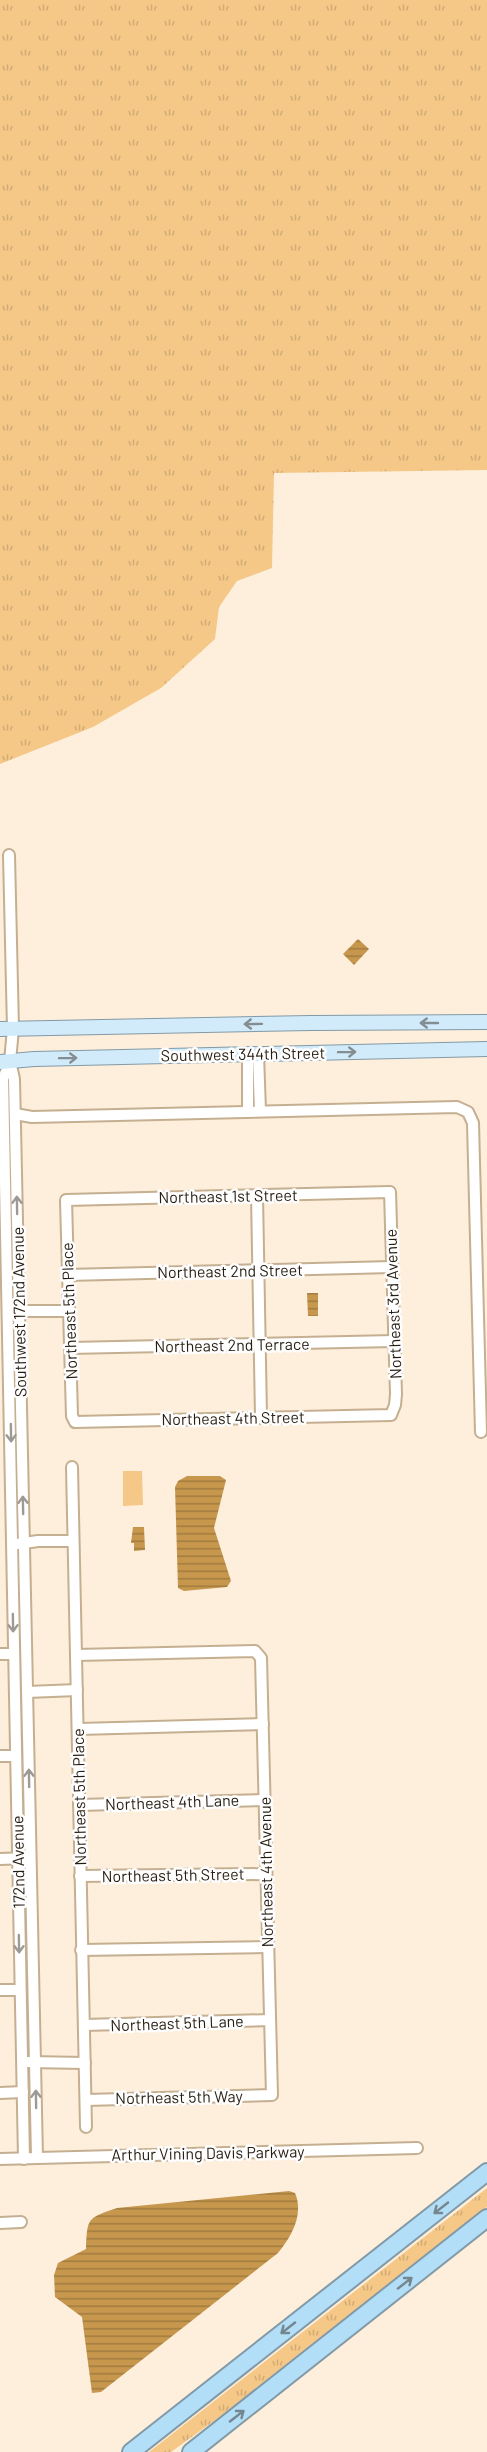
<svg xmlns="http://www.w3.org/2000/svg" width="487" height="2452" viewBox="0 0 487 2452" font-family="Barlow,sans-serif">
<defs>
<pattern id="grass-tufts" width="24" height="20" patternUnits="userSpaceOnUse" patternTransform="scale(1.5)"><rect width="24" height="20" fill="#f5c887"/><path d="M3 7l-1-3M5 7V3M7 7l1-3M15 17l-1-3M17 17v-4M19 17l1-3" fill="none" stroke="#d2ab74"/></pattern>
<pattern id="water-rules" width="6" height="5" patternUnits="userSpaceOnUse" patternTransform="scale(1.5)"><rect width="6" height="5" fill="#c7974d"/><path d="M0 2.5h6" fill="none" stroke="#a17b3f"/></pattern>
</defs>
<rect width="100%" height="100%" fill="#fdefdc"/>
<g fill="url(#grass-tufts)">
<path d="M0 0H487V470L274 473 272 568 237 581 219 607 215 639 161 688 93 727 0 764Z"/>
<path d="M487 2188V2207L218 2418 171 2452H149Z"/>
</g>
<path fill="#f5c887" d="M123 1471H142L143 1505 123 1506Z"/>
<g fill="url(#water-rules)">
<path d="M358 939 369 949 354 965 343 954Z"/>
<path d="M307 1293H318V1316H308Z"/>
<path d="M187 1476H220L226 1480 214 1528 231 1581 227 1587 184 1591 178 1588 175 1487 178 1481Z"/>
<path d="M133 1527H144L145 1550 134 1551V1543H131Z"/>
<path d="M289 2191 295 2193C304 2214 292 2236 278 2253L101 2392 92 2393 82 2317 55 2297 54 2275 58 2263 86 2249C87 2217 88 2218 117 2208Z"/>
</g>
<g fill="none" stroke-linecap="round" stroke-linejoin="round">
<g stroke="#c5af91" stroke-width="14">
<g id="minor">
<path d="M9 855 13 1029 10 1061 3 1079 24 2159"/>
<path d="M248 1054V1111"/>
<path d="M258 1054 260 1111"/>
<path d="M10 1061 14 1079 37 2157"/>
<path d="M15 1114 32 1117 457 1107 468 1112 473 1123 481 1432"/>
<path d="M390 1192 396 1394 395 1405 391 1415 75 1422 72 1416 66 1200Z"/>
<path d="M257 1195 261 1417"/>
<path d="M68 1275 392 1267"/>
<path d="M12 1311H69"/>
<path d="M70 1348 394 1341"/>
<path d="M72 1467 86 2127"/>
<path d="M17 1544 38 1541H73"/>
<path d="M0 1654H13"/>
<path d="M76 1655 255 1651 261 1658 272 2095 86 2100"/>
<path d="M27 1692 77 1690"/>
<path d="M79 1729 263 1724"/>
<path d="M0 1756H15"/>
<path d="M79 1805 265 1800"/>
<path d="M0 1859 25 1858"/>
<path d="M80 1876 266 1874"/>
<path d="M81 1950 268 1947"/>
<path d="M0 1990H20"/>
<path d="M84 2025 270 2020"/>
<path d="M28 2062 85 2063"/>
<path d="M0 2093 23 2092"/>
<path d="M0 2159 417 2148"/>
<path d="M0 2223 21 2222"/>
</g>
</g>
<g stroke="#829aa7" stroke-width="16">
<g id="major">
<path d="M0 1029 311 1023 487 1022"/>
<path d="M0 1062 34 1059 487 1049"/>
</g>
</g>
<g stroke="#829aa7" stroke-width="20">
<g id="highway">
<path d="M131 2452 487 2172"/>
<path d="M191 2452 487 2218"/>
</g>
</g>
<use href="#minor" stroke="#fff" stroke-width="10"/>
<use href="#major" stroke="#d1ebfa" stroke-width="14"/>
<use href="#highway" stroke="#b3def7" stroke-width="16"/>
</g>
<defs><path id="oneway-shaft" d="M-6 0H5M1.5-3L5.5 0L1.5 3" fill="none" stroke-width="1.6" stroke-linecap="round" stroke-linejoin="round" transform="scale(1.5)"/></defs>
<g stroke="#848e92">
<use href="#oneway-shaft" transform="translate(429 1023) rotate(180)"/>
<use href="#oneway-shaft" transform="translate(253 1024) rotate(179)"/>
<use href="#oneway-shaft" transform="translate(347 1052) rotate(-1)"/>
<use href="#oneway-shaft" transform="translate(68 1058) rotate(-1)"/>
</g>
<g stroke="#9d9994">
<use href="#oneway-shaft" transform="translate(17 1205) rotate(-91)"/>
<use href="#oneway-shaft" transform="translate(11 1433) rotate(89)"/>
<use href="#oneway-shaft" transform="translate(23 1505) rotate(-91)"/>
<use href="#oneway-shaft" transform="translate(13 1623) rotate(89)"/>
<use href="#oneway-shaft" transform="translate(29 1778) rotate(-91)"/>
<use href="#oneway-shaft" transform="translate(19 1944) rotate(89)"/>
<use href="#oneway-shaft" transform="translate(36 2099) rotate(-91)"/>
</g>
<g stroke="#748790">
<use href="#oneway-shaft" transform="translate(441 2208) rotate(142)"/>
<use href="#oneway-shaft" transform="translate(405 2283) rotate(-38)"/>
<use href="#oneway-shaft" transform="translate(288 2328) rotate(142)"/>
<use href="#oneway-shaft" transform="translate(237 2416) rotate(-38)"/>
</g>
<g text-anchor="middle" stroke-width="5" stroke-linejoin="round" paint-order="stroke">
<g font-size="16" fill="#261d12" stroke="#fefefe">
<text transform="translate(243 1054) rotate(-1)" y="6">Southwest 344th Street</text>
<text transform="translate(228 1196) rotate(-1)" y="6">Northeast 1st Street</text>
<text transform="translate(230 1271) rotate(-1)" y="6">Northeast 2nd Street</text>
<text transform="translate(393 1304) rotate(-92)" y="6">Northeast 3rd Avenue</text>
<text transform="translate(69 1311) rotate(-92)" y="6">Northeast 5th Place</text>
<text transform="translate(19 1312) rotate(-91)" y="6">Southwest 172nd Avenue</text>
<text transform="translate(232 1345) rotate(-1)" y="6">Northeast 2nd Terrace</text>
<text transform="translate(233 1418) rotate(-1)" y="6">Northeast 4th Street</text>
<text transform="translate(79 1797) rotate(-91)" y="6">Northeast 5th Place</text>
<text transform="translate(172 1802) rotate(-2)" y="6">Northeast 4th Lane</text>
<text transform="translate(18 1862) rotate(-91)" y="6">172nd Avenue</text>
<text transform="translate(266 1872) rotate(-91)" y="6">Northeast 4th Avenue</text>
<text transform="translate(173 1875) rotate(-1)" y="6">Northeast 5th Street</text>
<text transform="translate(177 2023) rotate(-2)" y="6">Northeast 5th Lane</text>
<text transform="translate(179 2097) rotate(-1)" y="6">Notrheast 5th Way</text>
<text transform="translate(208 2153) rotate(-1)" y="6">Arthur Vining Davis Parkway</text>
</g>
</g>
</svg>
